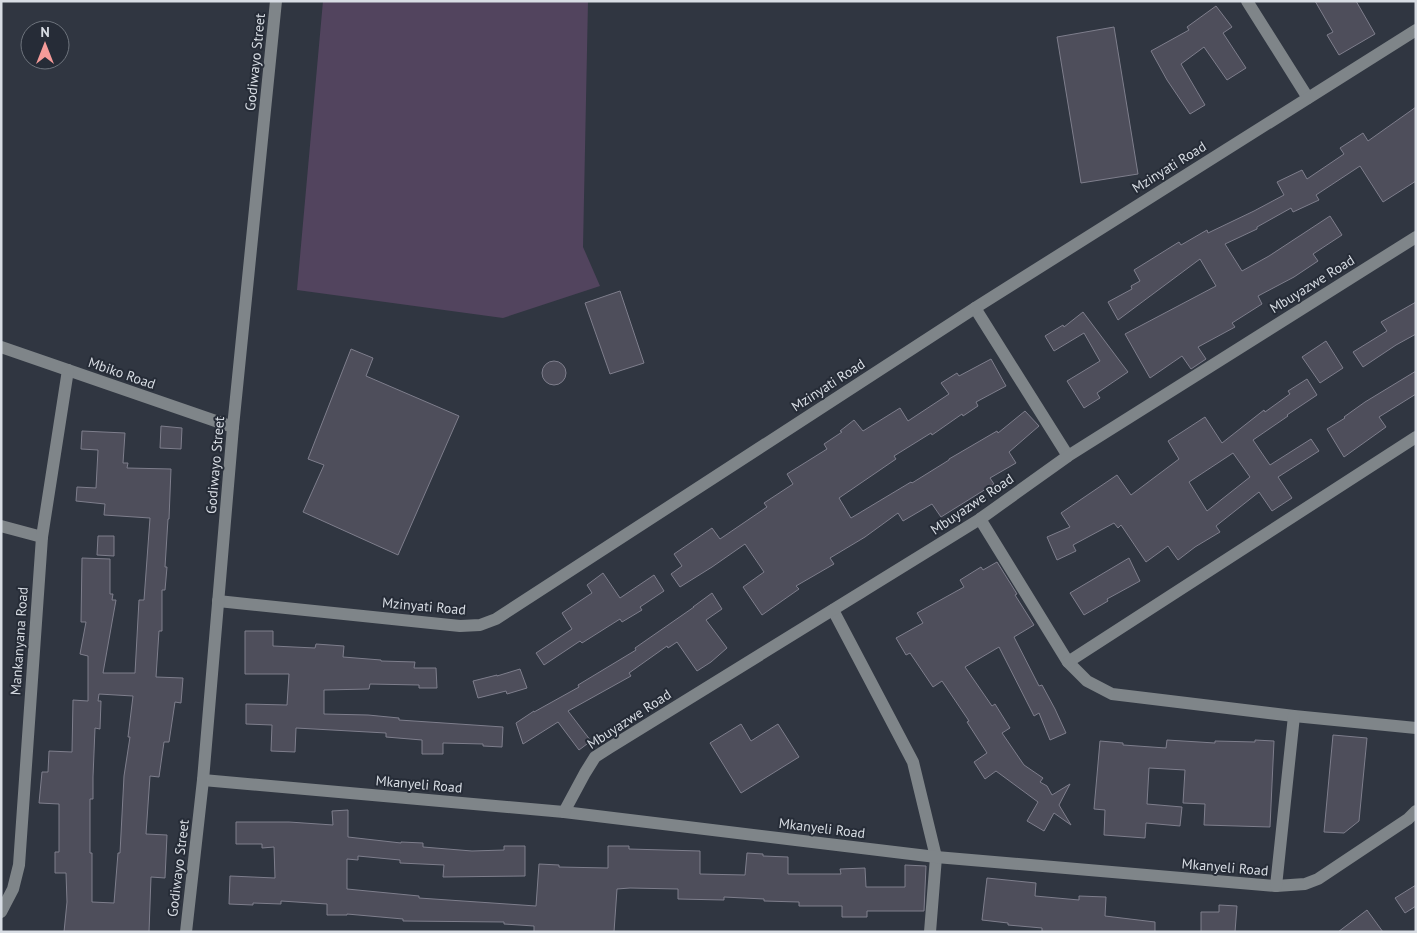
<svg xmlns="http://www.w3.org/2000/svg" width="1417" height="933" viewBox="0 0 1417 933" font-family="'PT Sans',sans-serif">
<rect width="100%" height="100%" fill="#303641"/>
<path fill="#52445e" d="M323 1H588L583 247 600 286 503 318 297 290Z"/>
<g fill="#4e4e5b" stroke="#7e7e8c" fill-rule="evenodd">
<path d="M1315 1H1356L1375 34 1339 55 1327 35 1333 32Z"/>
<path d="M1216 6 1232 27 1223 33 1246 68 1227 80 1204 47 1181 64 1205 105 1190 114 1167 80 1151 51 1189 30 1187 27Z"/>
<path d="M1114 27 1138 174 1081 183 1057 37Z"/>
<path d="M1416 107V181L1383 202 1360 166 1316 195 1319 200 1293 212 1291 208 1257 227V229L1225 244 1242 271 1269 256 1330 216 1342 235 1313 254 1318 261 1294 277 1258 296 1262 304 1232 323 1235 327 1198 347 1206 359 1191 369 1182 356 1150 378 1125 334 1216 286 1200 259 1118 320 1108 302 1132 289 1131 286 1140 281 1134 270 1179 242 1181 245 1207 230 1208 233 1254 211 1284 195 1277 182 1302 170 1307 179 1344 154 1340 148 1363 133 1368 141Z"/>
<path d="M620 291 644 363 610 374 585 303Z"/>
<path d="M1416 302V334L1396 345 1363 367 1353 352 1387 331 1381 322Z"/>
<path d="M1083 312 1128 372 1097 393 1100 398 1084 408 1067 381 1100 361 1084 333 1054 351 1045 336 1063 325 1064 327Z"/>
<path d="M1326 341 1343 368 1320 383 1302 357Z"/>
<path d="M351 349 373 358 366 376 459 416 398 555 303 512 324 465 308 459Z"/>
<path d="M991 359 1006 386 976 402 978 406 963 416 962 414 932 435 931 433 894 456 896 459 839 498 851 518 911 482 912 483 949 460V459L997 431 998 433 1025 411 1039 426 1009 452 1016 463 990 478 994 484 941 517 932 504 903 521 898 513 865 537 830 558 834 564 796 586 799 589 762 615 743 587 764 572 745 544 712 567 680 587 671 574 682 566 674 554 712 528 720 539 767 507 764 503 793 484 787 474 827 449 824 444 842 432 840 431 854 420 863 431 900 408 908 421 949 394 941 383 957 373 959 376Z"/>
<circle cx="554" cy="373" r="12"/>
<path d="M1416 371V394L1379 417 1386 427 1344 457 1327 429 1345 418 1344 417 1365 402Z"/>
<path d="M1307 379 1317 395 1287 415 1288 416 1253 440 1270 465 1311 439 1319 451 1278 477 1292 498 1272 511 1259 492 1216 526 1220 532 1195 547 1178 560 1168 546 1146 562 1121 525 1118 528 1114 523 1073 545 1076 551 1057 560 1047 537 1070 527 1061 513 1117 475 1131 495 1179 459 1168 441 1182 432 1205 417 1222 443 1264 410 1265 412 1290 394 1288 391ZM1233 453 1250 477 1207 511 1189 482Z"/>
<path d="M161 426 182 428 181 449 160 448Z"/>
<path d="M82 431 125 433 123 463H128L127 468 171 469 169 519H168L165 567H167L165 590H162V631H159L156 677 183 678 181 703 175 702 169 742H164L159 777 150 776 146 834 167 835 165 878 151 877 149 932H64L67 902 66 873H55V852H59V804L39 803 42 772H48L49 751 72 752 73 700 88 701V656L80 654 86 622H81L82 558 110 559V594H113L112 600H116L103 673H135L139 600H144L150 518 104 515 105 504 76 501 77 487 96 488 98 450 81 449ZM99 694 133 696 128 737H130L124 776 120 853H118L114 903 92 902V853H90V799H93V777L95 728 100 729 101 701H98Z"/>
<path d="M98 536H114V556L97 555Z"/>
<path d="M1129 558 1140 581 1107 599 1108 601 1084 615 1070 593Z"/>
<path d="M997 562 1017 594 1015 595 1034 625 1014 637 1039 686 1042 685 1055 709 1066 733 1050 740 1039 713 1034 716 999 647 965 667 992 706 995 704 1010 728 1002 733 1024 765 1043 778 1040 782 1047 786 1052 795 1070 784 1059 805 1071 825 1054 813 1044 831 1027 821 1038 802 996 771 985 779 974 762 987 753 967 722 969 721 942 681 933 687 910 653 906 655 896 638 923 623 917 613 964 587 960 580 981 567 983 570Z"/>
<path d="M603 573 620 598 654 575 664 591 640 607 642 610 622 622 620 619 582 643 580 641 544 665 536 653 572 629 562 613 592 593 587 585Z"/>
<path d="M712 593 722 609 706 620 727 648 711 662 697 671 677 642 668 648 667 646 629 673 631 676 568 711 591 741 579 750 558 722 523 744 516 723 534 711V712L579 687 578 685 636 650 635 648 694 607H693Z"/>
<path d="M245 631H273V646L315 648 316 644 344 646 343 657 381 660V661L415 662 414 668H436L437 688H419V685L370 684 369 689 324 690V714L368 715 399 718V720L503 727 502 747 483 746V744L443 743V754H422V740L386 737V733L296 728 295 752 271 751 272 725 246 724V704L287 705 289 674H245Z"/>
<path d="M520 669 527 688 507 694 506 691 478 698 473 681 497 675V676Z"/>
<path d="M741 724 751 741 778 724 799 757 741 793 710 743Z"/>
<path d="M1333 735 1367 738 1359 821 1344 833 1324 832Z"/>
<path d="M1167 740 1215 743V741L1255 742V740L1274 741 1270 827 1204 825 1205 804 1183 803 1185 770 1149 768 1147 804 1182 807 1180 826 1146 823 1145 838 1104 835 1105 810 1094 809 1100 741 1123 743V745L1166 748Z"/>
<path d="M348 810V837L401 843V842L423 843V847L472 851 504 850V846H525V876L443 877 444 865 400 863V860L358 856V860L347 859V889L419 896V898L536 906 539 864 559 865V867L608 868V846H629V849L700 851V874L745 875 747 853 763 854V856L788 857V874H841L840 869 865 868 866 887H905V865L926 866 924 911H867V917H842V906H799V902L764 901V899L724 897V900L678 899V889L630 888 617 889 614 932H534V926L504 924V922L403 921V919L347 914V915H327V904L281 901V904L253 903V905L229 904 230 876 275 878 274 847 262 848V844H236V822H289L333 825 332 811Z"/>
<path d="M987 878 1036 883 1035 896 1079 900V896L1106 897 1105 916 1155 922V932H1042V928L1008 925V923L982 920Z"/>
<path d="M1416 885V906L1405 913 1395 898Z"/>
<path d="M1219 905 1237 906 1235 932H1201V912H1219Z"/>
<path d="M1367 910 1383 932H1338Z"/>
</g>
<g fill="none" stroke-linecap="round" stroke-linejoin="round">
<g stroke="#7f8589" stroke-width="12">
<path d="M1247 1 1308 98"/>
<path d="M975 308 1068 456"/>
<path d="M1 347 233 427"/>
<path d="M980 519 1068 662 1087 681 1112 694 1294 716 1416 728"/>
<path d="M1 526 42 537"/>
<path d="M218 601 460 626 480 625 496 619 975 308 1416 30"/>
<path d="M833 610 913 762 936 857 930 932"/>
<path d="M1068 662 1416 437"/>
<path d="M203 780 564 812 936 857 1276 886 1305 884 1318 879 1408 819 1416 811"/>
<path d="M564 812 585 773 595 757 609 748 980 519 1068 456 1416 237"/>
<path d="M1276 886 1294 716"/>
<path d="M1 912 13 889 19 865 42 537 68 370"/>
<path d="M186 932 203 780 233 427 276 1"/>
</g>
</g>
<g text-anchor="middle" stroke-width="4" stroke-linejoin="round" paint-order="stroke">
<g font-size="14" fill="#d8dde4" stroke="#262c37">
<text transform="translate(255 62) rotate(-84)" y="5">Godiwayo Street</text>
<text transform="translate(1169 167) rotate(-32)" y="5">Mzinyati Road</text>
<text transform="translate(1312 284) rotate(-32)" y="5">Mbuyazwe Road</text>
<text transform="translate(122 373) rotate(19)" y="5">Mbiko Road</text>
<text transform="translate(828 385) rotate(-33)" y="5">Mzinyati Road</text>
<text transform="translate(215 465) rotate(-85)" y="5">Godiwayo Street</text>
<text transform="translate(972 504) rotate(-34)" y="5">Mbuyazwe Road</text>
<text transform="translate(424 606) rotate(5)" y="5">Mzinyati Road</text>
<text transform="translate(19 641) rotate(-86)" y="5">Mankanyana Road</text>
<text transform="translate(629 719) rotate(-33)" y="5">Mbuyazwe Road</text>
<text transform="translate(419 784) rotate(5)" y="5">Mkanyeli Road</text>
<text transform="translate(822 828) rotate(7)" y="5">Mkanyeli Road</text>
<text transform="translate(1225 867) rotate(5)" y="5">Mkanyeli Road</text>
<text transform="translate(178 868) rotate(-83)" y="5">Godiwayo Street</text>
</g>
</g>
<rect width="1417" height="933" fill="none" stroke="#d8dde4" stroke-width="5"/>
<g transform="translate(45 45)"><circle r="24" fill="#262c37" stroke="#6d737c"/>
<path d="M0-4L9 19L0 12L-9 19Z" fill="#f59b99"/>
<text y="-8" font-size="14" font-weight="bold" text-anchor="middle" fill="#d8dde4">N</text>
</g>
</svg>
